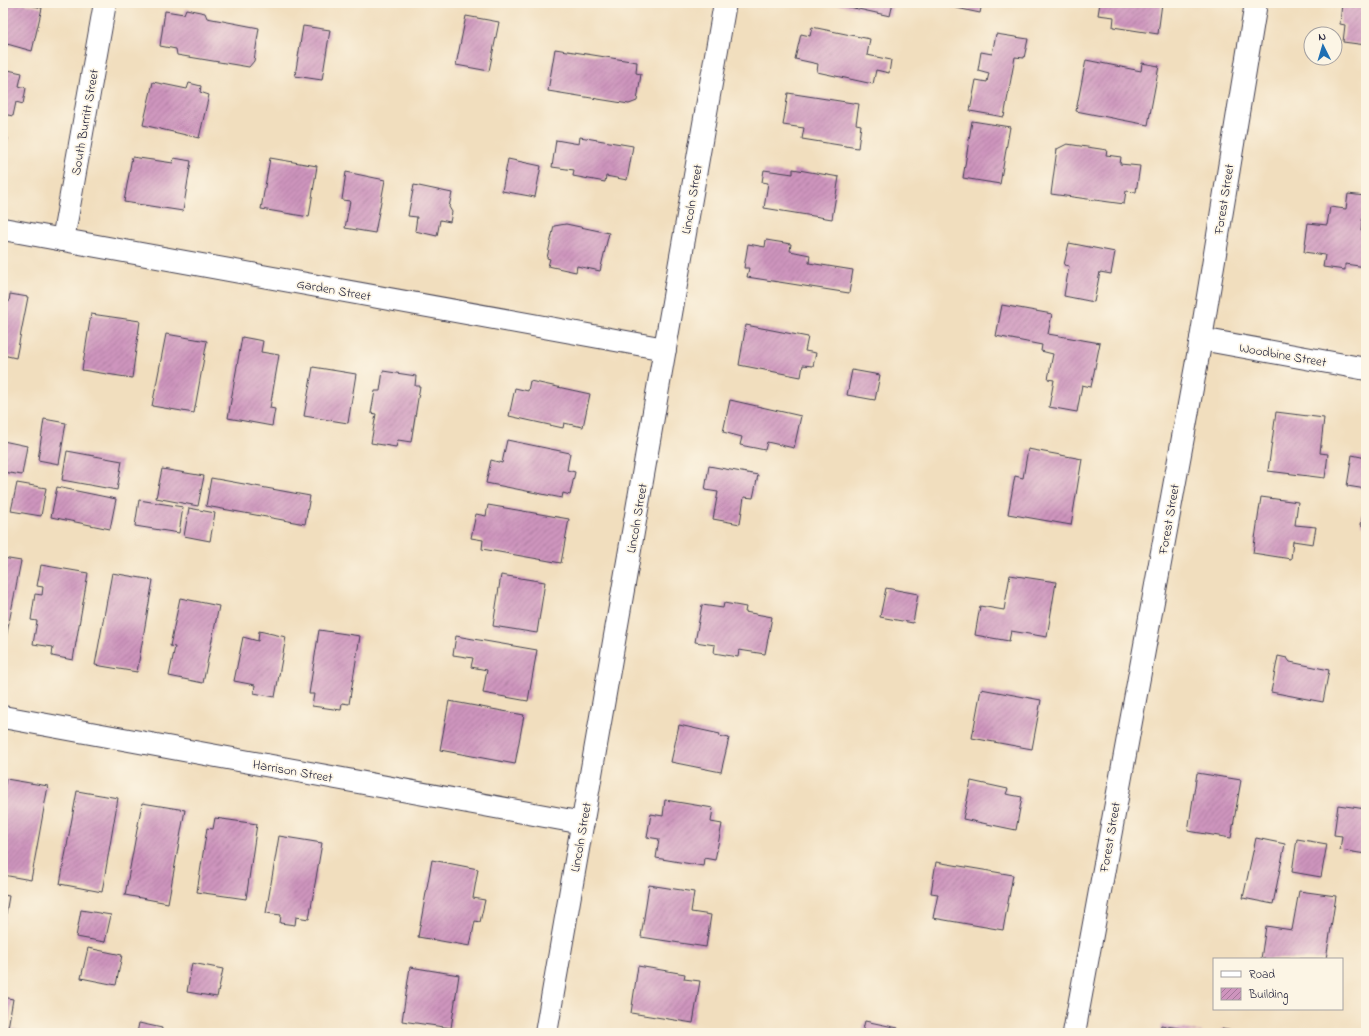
<svg xmlns="http://www.w3.org/2000/svg" width="1369" height="1036" viewBox="0 0 1369 1036" font-family="'Indie Flower',sans-serif">
<defs>
<pattern id="building-hatch" width="6" height="6" patternUnits="userSpaceOnUse"><rect width="6" height="6" fill="#ce94bd"/><path d="M-1 1l2-2M0 6l6-6M5 7l2-2" fill="none" stroke="#a7789b"/></pattern>
</defs>
<rect width="100%" height="100%" fill="#fcf5e5"/>
<filter id="ink" filterUnits="userSpaceOnUse"><feTurbulence type="fractalNoise" baseFrequency=".025" numOctaves="2"/><feDisplacementMap in="SourceGraphic" scale="8" xChannelSelector="R" yChannelSelector="G"/><feConvolveMatrix kernelMatrix="1 2 1 2 8 2 1 2 1" color-interpolation-filters="sRGB"/></filter>
<filter id="wash" filterUnits="userSpaceOnUse"><feTurbulence type="fractalNoise" baseFrequency=".012" numOctaves="4" result="noise"/><feDisplacementMap in="SourceGraphic" scale="16" xChannelSelector="R" yChannelSelector="G"/><feGaussianBlur stdDeviation="0.9" result="paint"/><feColorMatrix in="noise" values="0 0 0 0 0 0 0 0 0 0 0 0 0 0 0 0 0 1.4 0 .05"/><feComposite in="paint" operator="in"/></filter>
<g filter="url(#wash)">
<rect width="100%" height="100%" fill="#f1debe"/>
<g id="blocks">
<g fill="url(#building-hatch)">
<path d="M3 3H22L42 8 32 51 7 44 6 50 3 49Z"/>
<path d="M831 3H893L890 16Z"/>
<path d="M948 3H982L980 13 947 6Z"/>
<path d="M1100 3H1162L1158 34 1113 27 1114 17 1098 15Z"/>
<path d="M1342 3H1366V45L1343 42 1345 25 1340 24Z"/>
<path d="M186 9 205 13 207 18 259 28 254 61 249 67 177 55 176 49 160 46 165 11 184 14Z"/>
<path d="M466 16 499 22 489 71 456 65Z"/>
<path d="M303 26 330 30 322 80 295 76Z"/>
<path d="M812 27 870 39 867 55 891 60 889 73 876 70 873 84 817 72 818 64 795 59 801 34 810 36Z"/>
<path d="M996 34 1028 39 1024 58 1015 57 1004 117 970 111 976 80 987 82 989 73 978 70 981 52 992 54Z"/>
<path d="M555 49 637 62 636 73 641 74 637 101 629 104 548 91Z"/>
<path d="M1086 60 1141 71 1142 63 1159 66 1148 125 1076 111Z"/>
<path d="M3 69 22 73 19 86 26 88 23 104 16 102 13 116 3 114Z"/>
<path d="M153 82 187 89 189 83 201 86 200 92 209 95 199 138 143 125Z"/>
<path d="M788 93 859 104 856 124 861 125 858 148 802 139 804 128 783 125Z"/>
<path d="M972 121 1010 127 1000 184 963 178Z"/>
<path d="M3 137 8 138 4 162H3Z"/>
<path d="M580 137 633 146 627 180 606 176 605 182 573 176 574 170 552 167 556 140 579 144Z"/>
<path d="M1067 144 1107 150 1106 155 1121 157 1120 164 1140 166 1136 192 1126 191 1124 204 1051 194 1057 149Z"/>
<path d="M132 157 173 163 174 158 191 161 183 211 124 202Z"/>
<path d="M270 158 317 166 309 217 261 209Z"/>
<path d="M508 159 541 166 535 197 502 191Z"/>
<path d="M793 169 839 177 832 219 764 208 768 183 762 182 764 170 793 174Z"/>
<path d="M346 172 385 180 375 233 345 228 350 201 342 200Z"/>
<path d="M414 185 452 193 449 207 452 212 450 222 440 220 437 236 415 231 417 217 408 216Z"/>
<path d="M1348 194 1365 196 1361 230 1366 231V267L1345 264V270L1323 267 1325 255 1304 252 1308 223 1327 225 1330 207 1346 209Z"/>
<path d="M566 224 609 233 600 271 577 266 576 272 548 266 550 259 547 258 554 226Z"/>
<path d="M766 240 791 244 790 251 810 255 809 263 853 270 849 293 747 277 749 268H744L748 244 765 247Z"/>
<path d="M1069 243 1115 252 1111 274 1100 272 1094 302 1064 296 1069 266 1064 265Z"/>
<path d="M10 294 28 297 16 358 3 355V301L9 302Z"/>
<path d="M1002 305 1052 314 1048 334 1100 343 1091 387 1082 385 1077 412 1049 407 1054 380 1048 379 1053 354 1041 351 1042 345 996 336Z"/>
<path d="M91 314 140 321 132 378 82 370Z"/>
<path d="M746 325 808 337 805 351 816 353 813 366 803 365 801 377 739 365Z"/>
<path d="M166 334 207 341 194 413 152 406Z"/>
<path d="M242 337 263 341 261 352 279 355 270 408 275 409 272 426 228 418Z"/>
<path d="M313 367 356 374 348 423 304 416Z"/>
<path d="M852 370 880 375 875 400 847 395Z"/>
<path d="M383 371 416 376 415 386H420L411 442 398 440 396 447 371 443 376 414 371 413 375 391H380Z"/>
<path d="M530 381 590 394 583 427 564 423 563 428 509 416 515 388 528 391Z"/>
<path d="M730 400 801 416 794 448 767 442 765 450 740 445 742 437 723 432Z"/>
<path d="M1276 412 1324 418 1320 453 1328 454 1325 478 1268 471Z"/>
<path d="M44 419 66 423 59 464 38 460Z"/>
<path d="M507 440 570 453 567 470 575 472 570 495 563 493 562 498 486 483 491 460 502 463Z"/>
<path d="M3 441 27 446 22 475 3 472Z"/>
<path d="M1028 449 1082 459 1071 525 1008 514 1015 476 1023 478Z"/>
<path d="M67 451 122 461 117 490 62 480Z"/>
<path d="M1352 455 1366 458V489L1347 486Z"/>
<path d="M709 466 758 475 753 498 744 497 740 524 713 519 718 492 705 490Z"/>
<path d="M162 469 204 476 198 506 156 498Z"/>
<path d="M211 478 310 496 305 524 206 506Z"/>
<path d="M17 483 46 488 41 516 11 511Z"/>
<path d="M57 487 116 499 110 529 51 517Z"/>
<path d="M1261 497 1298 502 1295 525 1316 527 1313 544 1293 541 1291 559 1253 553Z"/>
<path d="M139 500 183 507 179 533 135 526Z"/>
<path d="M1365 501H1366V526L1361 525Z"/>
<path d="M488 505 569 519 561 563 482 549 483 540 471 538 476 514 486 516Z"/>
<path d="M189 508 215 513 210 541 184 536Z"/>
<path d="M3 558 21 561 4 648H3Z"/>
<path d="M41 565 88 573 73 660 52 656 53 647 33 644 37 621 31 620 35 594 42 595 43 587 37 586Z"/>
<path d="M112 573 153 580 137 672 95 665Z"/>
<path d="M501 575 545 582 537 633 493 626Z"/>
<path d="M1010 575 1056 582 1047 637 1011 631 1009 641 975 635 980 606 1004 610Z"/>
<path d="M886 588 918 594 913 623 880 617Z"/>
<path d="M180 598 219 606 203 683 169 676 175 647 170 646Z"/>
<path d="M724 603 746 607 745 612 772 617 765 654 739 650 738 657 714 653 715 645 695 642 702 605 723 608Z"/>
<path d="M319 630 360 636 349 704 342 703 341 710 312 706 314 694H309Z"/>
<path d="M259 631 286 637 275 697 254 693 255 685 234 681 243 637 258 641Z"/>
<path d="M456 636 537 650 528 701 483 693 487 670 471 667 473 658 453 655Z"/>
<path d="M1278 656 1287 658 1290 662 1329 670 1323 702 1271 692Z"/>
<path d="M981 689 1041 700 1032 749 972 738Z"/>
<path d="M449 701 524 715 515 764 440 750Z"/>
<path d="M679 725 720 734 719 736 729 738 721 772 671 762Z"/>
<path d="M1197 773 1241 780 1231 838 1188 831Z"/>
<path d="M6 779 48 786 31 880 3 875V792Z"/>
<path d="M971 781 1008 789 1006 794 1022 797 1016 830 963 819Z"/>
<path d="M77 791 118 798 102 892 60 884Z"/>
<path d="M665 800 713 808 711 822 722 824 715 860 704 858 703 866 656 858 659 839 647 837 651 814 663 816Z"/>
<path d="M142 803 185 810 168 903 125 895Z"/>
<path d="M1338 805 1366 809V854L1340 850 1342 836 1334 835Z"/>
<path d="M215 818 257 824 246 899 197 892 207 828 213 829Z"/>
<path d="M279 836 322 843 309 919 296 917 295 925 280 923 281 915 266 913Z"/>
<path d="M1256 838 1285 844 1273 904 1243 898Z"/>
<path d="M1297 839 1327 844 1321 877 1292 872Z"/>
<path d="M432 860 478 869 473 898 485 900 480 922 475 921 470 946 418 937Z"/>
<path d="M936 862 1013 875 1003 930 933 918 938 894 931 893Z"/>
<path d="M649 885 694 892 691 912 711 915 706 947 641 937Z"/>
<path d="M1299 891 1336 896 1326 959H1261L1266 926 1292 930Z"/>
<path d="M3 895 9 896 4 925H3Z"/>
<path d="M81 910 111 915 105 942 76 937Z"/>
<path d="M88 948 122 955 116 985 81 978Z"/>
<path d="M192 963 223 969 217 997 187 992Z"/>
<path d="M638 966 685 974 684 979 700 981 693 1023 631 1013Z"/>
<path d="M410 967 459 975 451 1028 402 1021Z"/>
<path d="M3 997 13 999 8 1028 35 1033H3Z"/>
<path d="M865 1021 898 1028 897 1033H862Z"/>
<path d="M139 1023 162 1028 161 1033H137Z"/>
<path d="M1161 1025 1202 1032V1033H1160Z"/>
<path d="M1222 1029 1239 1032V1033H1221Z"/>
</g>
</g>
</g>
<g filter="url(#ink)">
<use href="#blocks" fill-opacity="0" stroke="#413e4f" stroke-width="1"/>
<g fill="none" stroke-linecap="round" stroke-linejoin="round">
<g stroke="#413e4f" stroke-width="24">
<g id="minor">
<path d="M3 229 665 349"/>
<path d="M63 240 105 3"/>
<path d="M1201 339 1366 369"/>
<path d="M3 717 583 823"/>
<path d="M546 1033 725 3"/>
<path d="M1074 1033 1201 339 1256 3"/>
</g>
</g>
<use href="#minor" stroke="#fff" stroke-width="22"/>
</g>
</g>
<g text-anchor="middle" stroke-width="3.5" stroke-linejoin="round" paint-order="stroke">
<g font-size="13" fill="#22223b" stroke="#fcf5e5">
<text transform="translate(84 122) rotate(-80)" y="5">South Burritt Street</text>
<text transform="translate(691 199) rotate(-80)" y="5">Lincoln Street</text>
<text transform="translate(1223 199) rotate(-81)" y="5">Forest Street</text>
<text transform="translate(334 289) rotate(10)" y="5">Garden Street</text>
<text transform="translate(1283 354) rotate(10)" y="5">Woodbine Street</text>
<text transform="translate(636 518) rotate(-80)" y="5">Lincoln Street</text>
<text transform="translate(1168 519) rotate(-80)" y="5">Forest Street</text>
<text transform="translate(293 770) rotate(10)" y="5">Harrison Street</text>
<text transform="translate(580 837) rotate(-80)" y="5">Lincoln Street</text>
<text transform="translate(1109 837) rotate(-80)" y="5">Forest Street</text>
</g>
</g>
<rect width="1369" height="1036" fill="none" stroke="#fcf5e5" stroke-width="16"/>
<rect x="1213" y="958" width="130" height="52" fill="#fcf5e5" stroke="#a5a1a1"/>
<rect x="1221" y="971" width="20" height="6" fill="#ffffff" stroke="#a5a1a1"/>
<text x="1249" y="978" font-size="12" fill="#22223b">Road</text>
<rect x="1221" y="988" width="20" height="12" fill="url(#building-hatch)" stroke="#a5a1a1"/>
<text x="1249" y="998" font-size="12" fill="#22223b">Building</text>
<g transform="translate(1323 46) rotate(355)"><circle r="19" fill="#fcf5e5" stroke="#a5a1a1"/>
<path d="M0-3L7 15L0 10L-7 15Z" fill="#1f6fb2"/>
<text y="-6" font-size="11" font-weight="bold" text-anchor="middle" fill="#22223b">N</text>
</g>
</svg>
